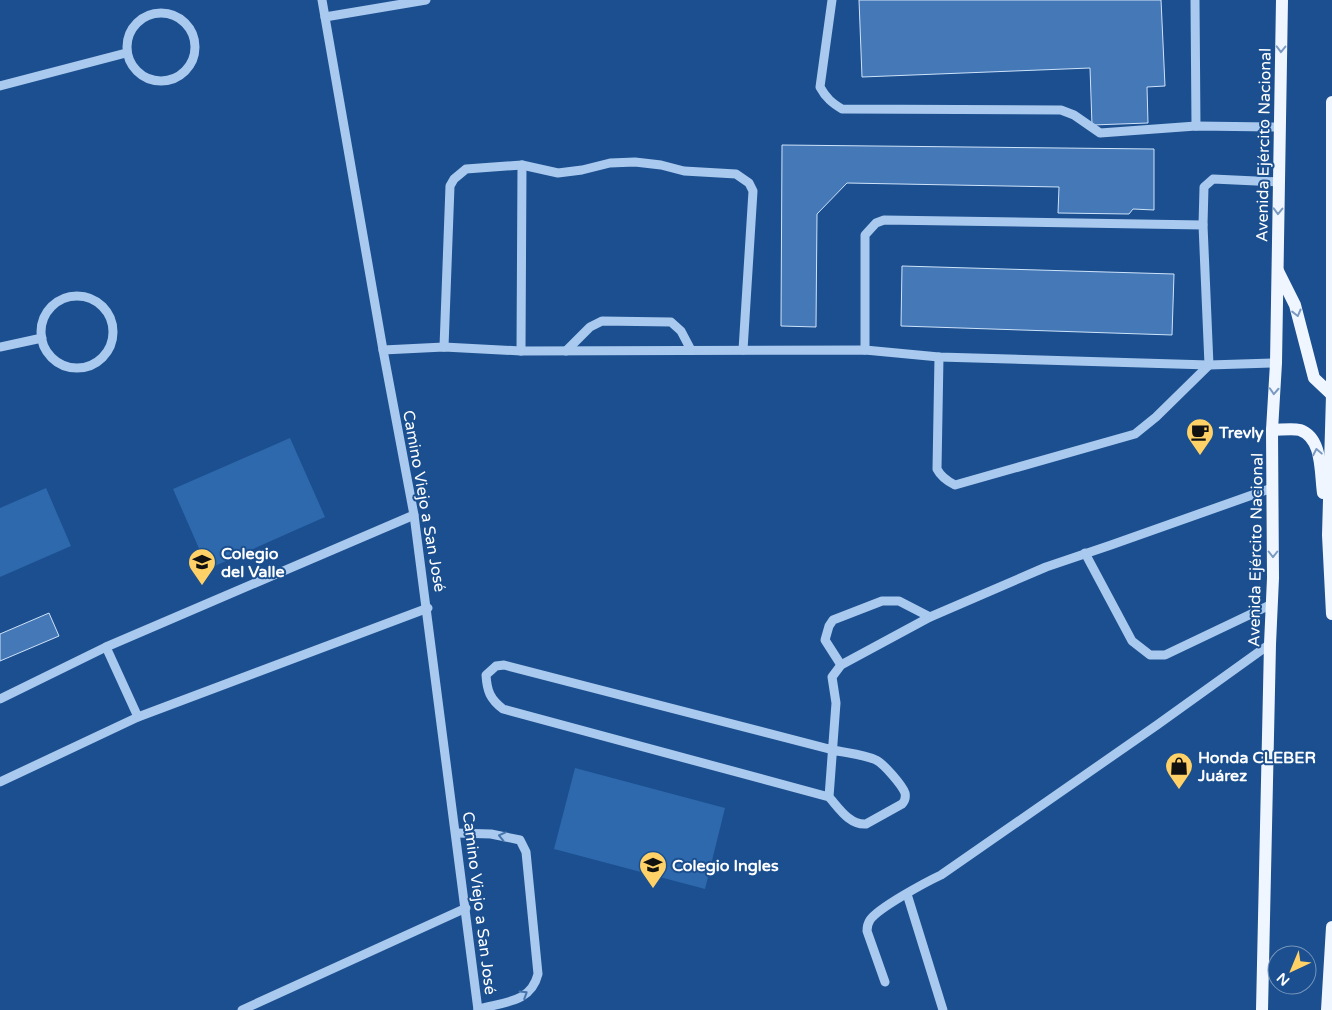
<svg xmlns="http://www.w3.org/2000/svg" width="1332" height="1010" viewBox="0 0 1332 1010" font-family="'Varela Round',sans-serif">
<rect width="100%" height="100%" fill="#1b4f8f"/>
<g fill="#2e69ad">
<path d="M290 438 325 517 208 569 173 489Z"/>
<path d="M46 488 71 546 0 577V508Z"/>
<path d="M575 768 725 808 705 889 554 849Z"/>
</g>
<g fill="#4478b7" stroke="#cfe3fa">
<path d="M859 0H1161L1165 86 1147 87 1148 123 1092 125 1090 68 862 77Z"/>
<path d="M782 145 1154 149V210L1133 209 1129 214 1058 213 1059 187 847 183 817 214 816 327 781 326Z"/>
<path d="M902 266 1174 274 1172 335 901 326Z"/>
<path d="M49 613 59 636 0 661V634Z"/>
</g>
<g fill="none" stroke-linecap="round" stroke-linejoin="round">
<g stroke="#a9c9ee" stroke-width="9">
<path d="M322 0 383 350 414 515 478 1010"/>
<path d="M832 0 820 87C826 98 832 103 842 109L1061 110 1074 115 1100 133 1196 126 1280 127"/>
<path d="M1195 0 1196 126"/>
<circle cx="161" cy="47" r="34"/>
<path d="M325 17 426 0"/>
<path d="M0 86 126 53"/>
<path d="M1203 225 1204 187 1213 179 1279 182"/>
<circle cx="77" cy="332" r="36"/>
<path d="M0 347 42 338"/>
<path d="M444 347 450 186 454 179 466 169 522 165 558 173 582 170 610 163 635 162 661 165 684 171 736 174 749 183 753 191 743 350"/>
<path d="M383 350 444 347 521 351 865 350 939 357 1209 365 1276 363"/>
<path d="M865 350V235L876 223 884 220 1203 225 1209 365 1156 417 1135 434 955 485C947 481 941 477 937 469L939 357"/>
<path d="M521 351 522 165"/>
<path d="M566 351 590 327 602 321 671 322 681 331 691 350"/>
<path d="M1085 553 1132 641 1150 655H1165L1272 604"/>
<path d="M106 647 138 717"/>
<path d="M841 665 825 640 829 626 833 620 882 601H899L930 617"/>
<path d="M0 699 106 647 414 515"/>
<path d="M0 782 138 717 428 608"/>
<path d="M829 797C839 808 849 825 866 824L902 804C905 801 906 798 905 793 902 785 884 764 876 760 863 754 846 753 833 750L504 665 496 666 486 675C487 691 490 699 503 709L829 797 836 703 832 677 841 665 930 617 1046 567 1111 545 1272 488"/>
<path d="M456 833 491 834 520 840 526 852 538 974C531 1003 504 1002 478 1009"/>
<path d="M907 894 943 1010"/>
<path d="M885 982 867 931C867 927 868 923 870 920 878 908 926 882 941 875L1157 725 1270 644"/>
<path d="M242 1010 466 908"/>
</g>
<g stroke="#f0f6ff" stroke-width="12">
<path d="M1332 102V395L1328 535 1332 614"/>
<path d="M1278 271 1295 305 1314 378 1332 395"/>
<path d="M1272 430C1281 430 1292 428 1300 430 1323 438 1320 473 1323 493"/>
<path d="M1262 1010 1270 644 1273 578 1272 430 1276 363 1282 0"/>
<path d="M1327 1010 1332 927"/>
</g>
</g>
<defs><path id="oneway-chevron" d="M-2-3.5L2.5 0L-2 3.5" fill="none" stroke-width="1.6" stroke-linecap="round" stroke-linejoin="round" transform="scale(1.25)"/></defs>
<g stroke="#7b9ac1">
<use href="#oneway-chevron" transform="translate(1281 49) rotate(91)"/>
<use href="#oneway-chevron" transform="translate(1278 211) rotate(91)"/>
<use href="#oneway-chevron" transform="translate(1297 313) rotate(76)"/>
<use href="#oneway-chevron" transform="translate(1274 391) rotate(93)"/>
<use href="#oneway-chevron" transform="translate(1317 452) rotate(-101)"/>
<use href="#oneway-chevron" transform="translate(1273 554) rotate(90)"/>
</g>
<g stroke="#4674ac">
<use href="#oneway-chevron" transform="translate(502 836) rotate(-167)"/>
<use href="#oneway-chevron" transform="translate(524 994) rotate(-32)"/>
</g>
<defs>
<g id="cafe-pin" transform="scale(1.4375)"><path d="M0 17L-7.5 6A9.5 9.5 0 1 1 7.5 6Z" fill="#ffd166" stroke="#1b4f8f"/><path d="M-5.5-4.5H6V0H3Q3 3.5 0 3.5H-2.5Q-5.5 3.5-5.5 0ZM3-3.2v2h1.7v-2ZM-6 4.5H4V6H-6Z" fill="#111"/></g>
<g id="school-pin" transform="scale(1.4375)"><path d="M0 17L-7.5 6A9.5 9.5 0 1 1 7.5 6Z" fill="#ffd166" stroke="#1b4f8f"/><path d="M0-5L7-2L0 1L-7-2ZM-4 1L0 2.5L4 1V4Q0 6-4 4Z" fill="#111"/></g>
<g id="shop-pin" transform="scale(1.4375)"><path d="M0 17L-7.5 6A9.5 9.5 0 1 1 7.5 6Z" fill="#ffd166" stroke="#1b4f8f"/><path d="M-5-2.5h2.3a2.7 3.5 0 0 1 5.4 0H5L5.5 6h-11ZM-1.5-2.5h3a1.5 2.3 0 0 0-3 0Z" fill="#111"/></g>
</defs>
<g fill-rule="evenodd">
<use href="#cafe-pin" x="1200" y="432"/>
<use href="#school-pin" x="202" y="562"/>
<use href="#shop-pin" x="1179" y="766"/>
<use href="#school-pin" x="653" y="865"/>
</g>
<g text-anchor="middle" stroke-width="4" stroke-linejoin="round" paint-order="stroke">
<g font-size="16" fill="#fff" stroke="#1b4f8f">
<text transform="translate(1263 145) rotate(-89)" y="6">Avenida Ejército Nacional</text>
<text transform="translate(425 501) rotate(80)" y="6">Camino Viejo a San José</text>
<text transform="translate(1255 550) rotate(-89)" y="6">Avenida Ejército Nacional</text>
<text transform="translate(480 903) rotate(83)" y="6">Camino Viejo a San José</text>
</g>
<g font-size="16" font-weight="bold" fill="#fff" stroke="#1b4f8f" text-anchor="start">
<text x="1219" y="438">Trevly</text>
<text x="221" y="559">Colegio<tspan x="221" dy="18">del Valle</tspan></text>
<text x="1198" y="763">Honda CLEBER<tspan x="1198" dy="18">Juárez</tspan></text>
<text x="672" y="871">Colegio Ingles</text>
</g>
</g>
<g transform="translate(1292 970) rotate(224)"><circle r="24" fill="#1b4f8f" stroke="#7695bc"/>
<path d="M0-4L9 19L0 12L-9 19Z" fill="#ffd166"/>
<text y="-8" font-size="14" font-weight="bold" text-anchor="middle" fill="#ffffff">N</text>
</g>
</svg>
